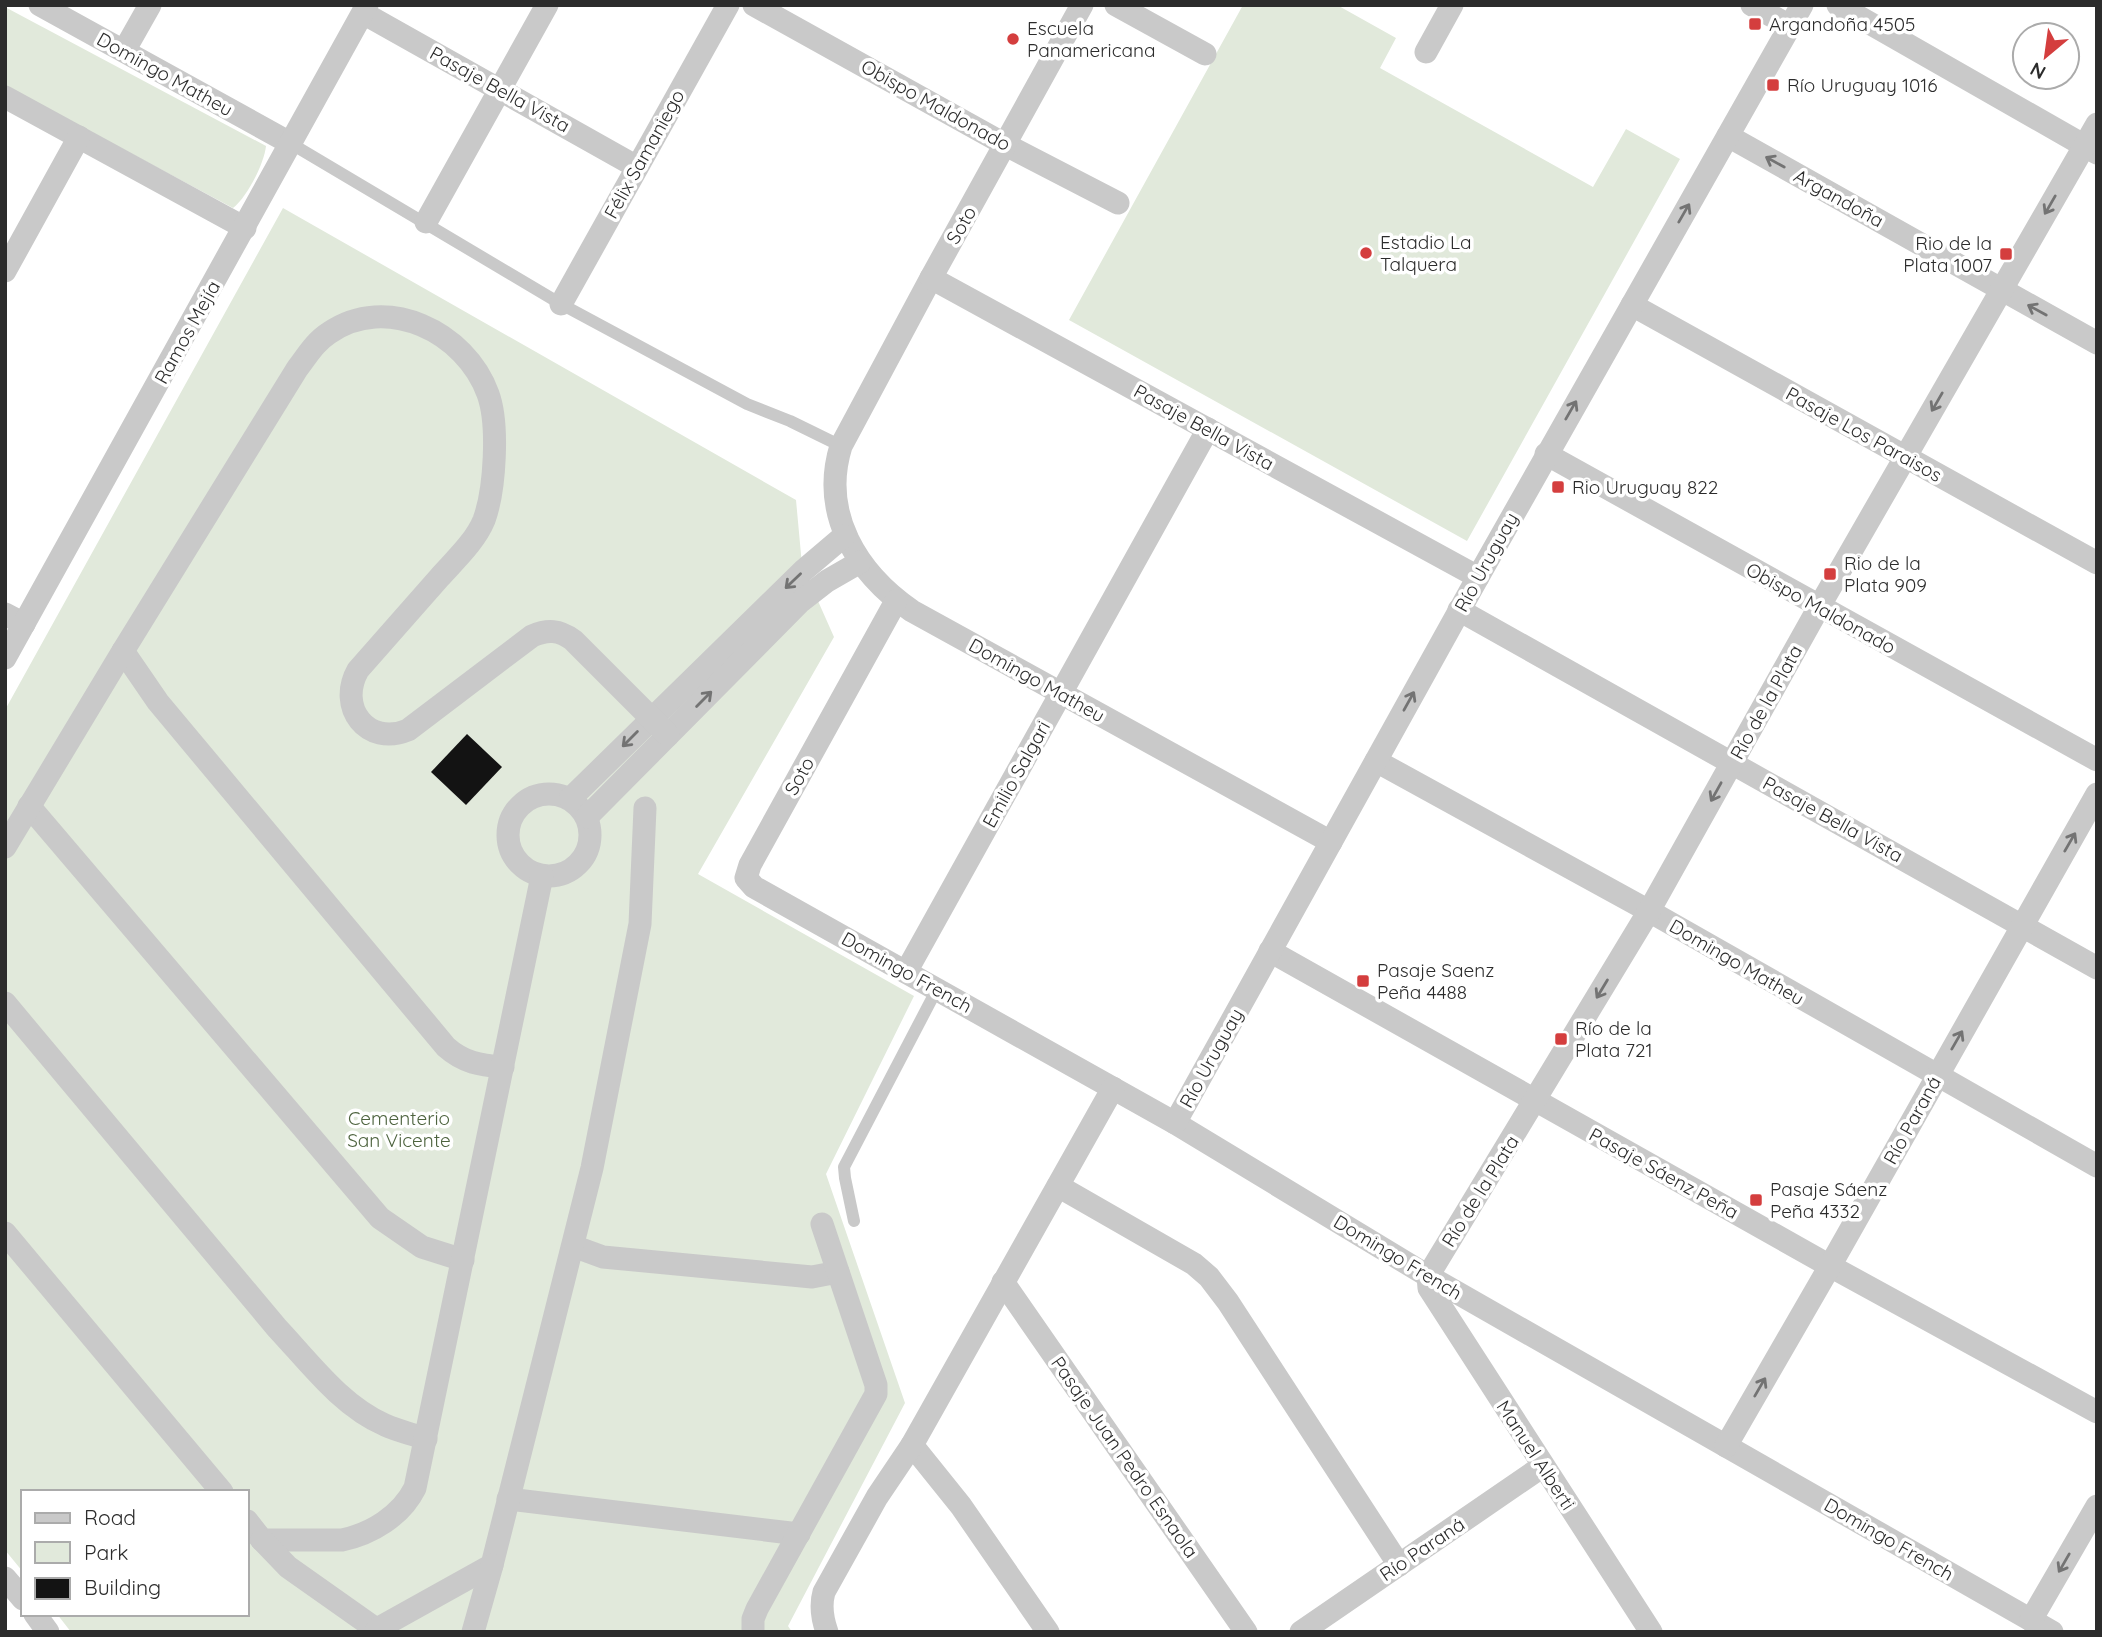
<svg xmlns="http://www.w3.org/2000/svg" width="2102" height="1637" viewBox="0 0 2102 1637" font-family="Quicksand,sans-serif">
<rect width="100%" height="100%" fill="#fff"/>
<g fill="#e1e9db">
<path d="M1243 5H1337L1396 38 1380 68 1593 187 1626 129 1680 159 1467 541 1069 320Z"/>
<path d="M5 7 266 146C264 164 247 197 233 208L5 86Z"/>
<path d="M283 208 796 500 802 565 834 637 698 874 914 996 826 1174 905 1403 788 1626 792 1632H71L57 1614H247V1492H23V1572L5 1550V710Z"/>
</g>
<path fill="#131313" d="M467 734 502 767 466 805 431 772Z"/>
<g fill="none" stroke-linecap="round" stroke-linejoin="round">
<g stroke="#c9c9c9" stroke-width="12">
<path d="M290 143 561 304 747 404 790 421 841 446"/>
<path d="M854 1221 845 1178 844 1167 937 989"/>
</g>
<g stroke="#c9c9c9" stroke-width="23">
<path d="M40 5 290 143"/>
<path d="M754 5 1006 145 1118 203"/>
<path d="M1082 5 931 278 841 446C820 514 857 573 912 611L1331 842"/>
<path d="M1116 5 1205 54"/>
<path d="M1752 5 1790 26"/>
<path d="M1838 5 2097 153"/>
<path d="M363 13 637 167"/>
<path d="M124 51 150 5"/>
<path d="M1426 52 1452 5"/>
<path d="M5 97 245 228"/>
<path d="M1728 136 2097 343"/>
<path d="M426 222 547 5"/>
<path d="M5 271 79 137"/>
<path d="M931 278 1478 577"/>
<path d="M561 304 728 5"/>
<path d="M1632 305 2097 563"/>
<path d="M1546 454 2097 760"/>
<path d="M896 601 750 865 746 878 754 887 1175 1123 1428 1276 2052 1632"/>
<path d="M1459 610 2097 968"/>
<path d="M5 614 24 624"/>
<path d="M123 651 158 702 446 1047C464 1063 480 1065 503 1067"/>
<path d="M5 658 367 5"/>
<path d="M1376 761 1649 911 2097 1166"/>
<circle cx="549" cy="835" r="41"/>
<path d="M570 799 804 570 844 536"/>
<path d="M29 806 380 1218 422 1247 463 1260"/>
<path d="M587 817 800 602 827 581 860 562"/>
<path d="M5 847 123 651 297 369C307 356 315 342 329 333 386 293 466 332 488 394 499 424 495 490 484 520 475 542 454 561 439 578 412 609 385 639 358 670 337 707 367 747 408 730L532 636C548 629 559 630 573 640L668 735"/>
<path d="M1270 951 1830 1266 2097 1412"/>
<path d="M906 972 1208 429"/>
<path d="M5 1003 277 1328C309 1362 341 1406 385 1425 398 1431 413 1434 426 1439"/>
<path d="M1175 1123 1478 577 1802 5"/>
<path d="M1058 1186 1194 1264 1209 1277 1228 1302 1399 1565"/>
<path d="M5 1233 222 1492"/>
<path d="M573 1246 603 1257 812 1277 838 1272"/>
<path d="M1003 1282 1246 1632"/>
<path d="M912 1445 961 1506 1048 1632"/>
<path d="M1726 1446 1830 1266 2097 794"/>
<path d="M508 1499 799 1534"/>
<path d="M247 1521 262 1540H342C371 1534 401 1516 415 1488L542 876"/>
<path d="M262 1540 288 1567 380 1632"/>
<path d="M5 1578 23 1599"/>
<path d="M35 1614 48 1632"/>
<path d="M2031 1620 2097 1506"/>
<path d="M377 1629 492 1565 592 1168 640 924 645 808"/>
<path d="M473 1632 492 1565"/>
<path d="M753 1632V1619L757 1609 876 1394V1385L822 1224"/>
<path d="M827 1632C822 1618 820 1606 824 1592L877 1497 912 1445 1113 1088"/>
<path d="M1301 1632 1543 1466"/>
<path d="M1651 1632 1429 1288 1428 1276 1649 911 1819 607 2097 124"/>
</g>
</g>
<defs><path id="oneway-shaft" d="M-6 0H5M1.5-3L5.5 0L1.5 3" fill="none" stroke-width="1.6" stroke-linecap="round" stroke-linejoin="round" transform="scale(1.75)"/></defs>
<g stroke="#737373">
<use href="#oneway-shaft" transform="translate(1775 162) rotate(-151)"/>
<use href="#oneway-shaft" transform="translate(2050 205) rotate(120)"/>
<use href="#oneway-shaft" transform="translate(1684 213) rotate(-60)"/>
<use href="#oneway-shaft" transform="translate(2037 310) rotate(-151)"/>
<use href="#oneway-shaft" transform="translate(1937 402) rotate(120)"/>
<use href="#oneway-shaft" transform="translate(1571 410) rotate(-60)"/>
<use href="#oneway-shaft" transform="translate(793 581) rotate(136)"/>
<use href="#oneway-shaft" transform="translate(704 699) rotate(-45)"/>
<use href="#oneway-shaft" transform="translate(1409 701) rotate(-61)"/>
<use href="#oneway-shaft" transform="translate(630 739) rotate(135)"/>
<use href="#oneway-shaft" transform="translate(1716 792) rotate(119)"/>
<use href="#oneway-shaft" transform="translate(2070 842) rotate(-60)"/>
<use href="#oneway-shaft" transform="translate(1602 989) rotate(121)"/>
<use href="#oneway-shaft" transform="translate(1957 1040) rotate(-60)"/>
<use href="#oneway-shaft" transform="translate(1760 1387) rotate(-60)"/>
<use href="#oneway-shaft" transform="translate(2064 1563) rotate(120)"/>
</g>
<g fill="#d43e3e" stroke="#fff" stroke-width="2.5">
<rect x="1748" y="17" width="14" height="14" rx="3.5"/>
<circle cx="1013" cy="39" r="7"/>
<rect x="1766" y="78" width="14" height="14" rx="3.5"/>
<circle cx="1366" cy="253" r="7"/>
<rect x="1999" y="247" width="14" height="14" rx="3.5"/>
<rect x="1551" y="480" width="14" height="14" rx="3.5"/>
<rect x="1823" y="567" width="14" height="14" rx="3.5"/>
<rect x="1356" y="974" width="14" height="14" rx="3.5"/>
<rect x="1554" y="1032" width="14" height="14" rx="3.5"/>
<rect x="1749" y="1193" width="14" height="14" rx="3.5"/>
</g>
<g text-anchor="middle" stroke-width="7" stroke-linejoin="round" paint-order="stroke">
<g font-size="19" fill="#2c2c2c" stroke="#fff" text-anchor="start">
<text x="1769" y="31">Argandoña 4505</text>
<text x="1027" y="35">Escuela<tspan x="1027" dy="22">Panamericana</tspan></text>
<text x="1787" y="92">Río Uruguay 1016</text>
<text x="1380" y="249">Estadio La<tspan x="1380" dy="22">Talquera</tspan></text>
<text x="1992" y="250" text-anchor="end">Rio de la<tspan x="1992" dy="22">Plata 1007</tspan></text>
<text x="1572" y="494">Rio Uruguay 822</text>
<text x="1844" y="570">Rio de la<tspan x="1844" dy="22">Plata 909</tspan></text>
<text x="1377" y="977">Pasaje Saenz<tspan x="1377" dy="22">Peña 4488</tspan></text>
<text x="1575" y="1035">Río de la<tspan x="1575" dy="22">Plata 721</tspan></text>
<text x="1770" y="1196">Pasaje Sáenz<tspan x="1770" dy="22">Peña 4332</tspan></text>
</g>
<g font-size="19" fill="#2c2c2c" stroke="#fff">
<text transform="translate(165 74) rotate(29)" y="7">Domingo Matheu</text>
<text transform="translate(500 89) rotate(29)" y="7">Pasaje Bella Vista</text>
<text transform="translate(936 105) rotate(29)" y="7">Obispo Maldonado</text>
<text transform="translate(644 154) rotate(-61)" y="7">Félix Samaniego</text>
<text transform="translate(1839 198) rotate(29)" y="7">Argandoña</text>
<text transform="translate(961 225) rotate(-60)" y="7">Soto</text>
<text transform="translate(187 332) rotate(-61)" y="7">Ramos Mejía</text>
<text transform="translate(1204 427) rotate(29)" y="7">Pasaje Bella Vista</text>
<text transform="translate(1864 434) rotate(29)" y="7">Pasaje Los Paraisos</text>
<text transform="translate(1486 562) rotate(-61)" y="7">Río Uruguay</text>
<text transform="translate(1821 608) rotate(29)" y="7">Obispo Maldonado</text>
<text transform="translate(1037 680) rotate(29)" y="7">Domingo Matheu</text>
<text transform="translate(1766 702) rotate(-61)" y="7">Río de la Plata</text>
<text transform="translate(1016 774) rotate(-61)" y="7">Emilio Salgari</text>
<text transform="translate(799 776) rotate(-61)" y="7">Soto</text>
<text transform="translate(1833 819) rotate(29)" y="7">Pasaje Bella Vista</text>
<text transform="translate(1737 962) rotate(30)" y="7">Domingo Matheu</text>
<text transform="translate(907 972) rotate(29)" y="7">Domingo French</text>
<text transform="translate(1211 1058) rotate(-61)" y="7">Río Uruguay</text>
<text transform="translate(1912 1120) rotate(-61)" y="7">Río Paraná</text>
<text transform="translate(1664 1173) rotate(29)" y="7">Pasaje Sáenz Peña</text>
<text transform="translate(1480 1191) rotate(-58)" y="7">Río de la Plata</text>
<text transform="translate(1398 1257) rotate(31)" y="7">Domingo French</text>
<text transform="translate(1536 1455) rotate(57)" y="7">Manuel Alberti</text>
<text transform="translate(1125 1457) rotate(55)" y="7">Pasaje Juan Pedro Esnaola</text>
<text transform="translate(1889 1539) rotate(30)" y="7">Domingo French</text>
<text transform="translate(1422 1549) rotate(-34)" y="7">Río Paraná</text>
</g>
<g font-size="19" fill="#4d633e" stroke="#fff">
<text x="399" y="1125">Cementerio<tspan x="399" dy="22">San Vicente</tspan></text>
</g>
</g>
<rect width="2102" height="1637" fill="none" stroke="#2c2c2c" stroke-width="14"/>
<rect x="21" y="1490" width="228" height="126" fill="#ffffff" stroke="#ababab" stroke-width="2"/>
<rect x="35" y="1513" width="35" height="10" fill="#c9c9c9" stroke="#ababab" stroke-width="2"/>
<text x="84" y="1525" font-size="21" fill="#2c2c2c">Road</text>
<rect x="35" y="1542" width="35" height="21" fill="#e1e9db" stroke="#ababab" stroke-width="2"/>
<text x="84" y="1560" font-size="21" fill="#2c2c2c">Park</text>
<rect x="35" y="1578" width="35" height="21" fill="#131313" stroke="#ababab" stroke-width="2"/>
<text x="84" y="1595" font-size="21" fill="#2c2c2c">Building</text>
<g transform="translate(2046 56) rotate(209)"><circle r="33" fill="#ffffff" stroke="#ababab" stroke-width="2"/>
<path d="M0-5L12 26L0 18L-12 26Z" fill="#d43e3e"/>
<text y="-10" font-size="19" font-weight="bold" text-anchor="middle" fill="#2c2c2c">N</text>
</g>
</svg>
